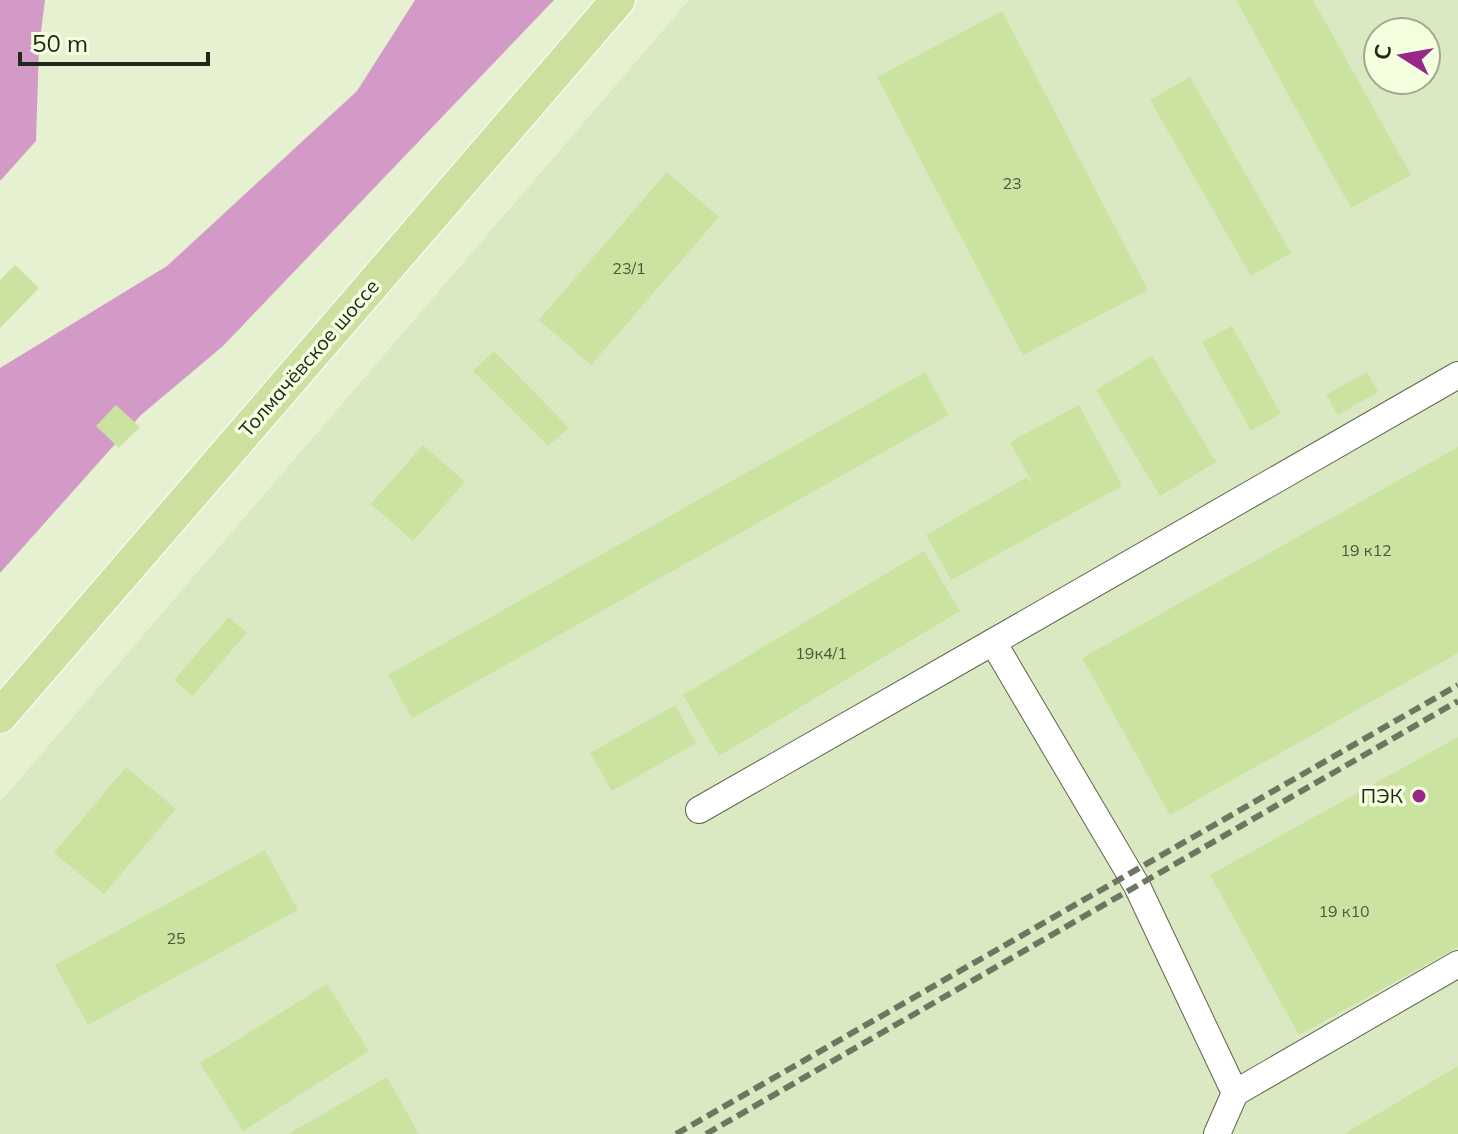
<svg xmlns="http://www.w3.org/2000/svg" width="1458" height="1134" viewBox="0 0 1458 1134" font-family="Mulish,sans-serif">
<rect width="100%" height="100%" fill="#e6f1d2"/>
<path fill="#dbe9c3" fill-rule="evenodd" d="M689 0H1458V1134H0V802ZM1378 32H1426V80H1378Z"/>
<g fill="#d49ac7">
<path d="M0 0H45L39 47 36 141 0 181Z"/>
<path d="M415 0H554L223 346 141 415 0 573V368L167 266 357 91Z"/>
</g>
<g fill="#cbe3a0">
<path d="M1236 0H1313L1411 175 1351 208Z"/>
<path d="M1002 11 1148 290 1023 355 877 77Z"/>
<path d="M1190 77 1291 253 1251 276 1150 100Z"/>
<path d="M667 172 719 217 591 365 539 320Z"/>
<path d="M15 265 39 288 0 328V280Z"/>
<path d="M1232 326 1281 414 1251 431 1202 342Z"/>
<path d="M494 351 569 428 548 446 473 371Z"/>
<path d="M1152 356 1216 462 1160 496 1096 390Z"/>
<path d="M925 372 949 415 412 718 388 675Z"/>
<path d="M1367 372 1378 392 1338 415 1326 395Z"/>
<path d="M116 405 140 427 119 448 96 426Z"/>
<path d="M1079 405 1122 486 951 580 926 535 1027 477 1034 486 1010 442Z"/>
<path d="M423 445 465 482 413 541 371 504Z"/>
<path d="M1458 447V653L1170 815 1082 658Z"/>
<path d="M924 551 960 611 719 756 683 695Z"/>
<path d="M229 617 247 633 192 696 174 680Z"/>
<path d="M675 705 696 743 612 791 590 753Z"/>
<path d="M1458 737V947L1299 1035 1210 875Z"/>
<path d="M126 767 176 809 104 894 54 853Z"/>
<path d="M265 850 298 910 88 1025 55 965Z"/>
<path d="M327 984 369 1051 243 1131 200 1063Z"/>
<path d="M1458 1066V1134H1344Z"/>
<path d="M387 1077 419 1134H288Z"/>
</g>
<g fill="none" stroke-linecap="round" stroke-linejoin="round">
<g stroke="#5d664b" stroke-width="28">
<g id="minor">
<path d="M993 642 1458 375"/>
<path d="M699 810 993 642 1137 886 1235 1093"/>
<path d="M1217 1134 1235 1093 1458 964"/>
</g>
</g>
<g stroke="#fff" stroke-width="36">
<path id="major" d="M0 716 618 0"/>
</g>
<use href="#minor" stroke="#fff" stroke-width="26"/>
<use href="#major" stroke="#cce09f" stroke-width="34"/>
<g stroke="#6e7561" stroke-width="6" stroke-dasharray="12 6" stroke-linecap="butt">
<path d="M676 1134 1458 685"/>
<path d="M706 1134 1458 701"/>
</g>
</g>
<circle fill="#982887" stroke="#f3ffdf" stroke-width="3" cx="1419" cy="796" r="8"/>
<g text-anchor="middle" stroke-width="7" stroke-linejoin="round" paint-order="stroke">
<g font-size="16" fill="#4d563c">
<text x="1012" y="189">23</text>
<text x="629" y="274">23/1</text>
<text x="1366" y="556">19 к12</text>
<text x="821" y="659">19к4/1</text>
<text x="1344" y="917">19 к10</text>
<text x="176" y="944">25</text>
</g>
<g font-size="20" fill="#23271b" stroke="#f3ffdf">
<text transform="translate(309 358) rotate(-49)" y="7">Толмачёвское шоссе</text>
</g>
<g font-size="20" fill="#23271b" stroke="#f3ffdf" text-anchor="end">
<text x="1403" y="803">ПЭК</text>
</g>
</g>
<g transform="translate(1402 56) rotate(281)"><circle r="38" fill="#f3ffdf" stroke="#a0a991" stroke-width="2"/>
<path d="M0-6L14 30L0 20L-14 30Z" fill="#982887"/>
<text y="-12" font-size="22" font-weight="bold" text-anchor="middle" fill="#23271b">С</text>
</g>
<path d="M20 52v12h188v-12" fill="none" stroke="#23271b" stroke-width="4"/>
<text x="32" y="52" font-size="24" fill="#23271b" stroke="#f3ffdf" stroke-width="6" paint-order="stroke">50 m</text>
</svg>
